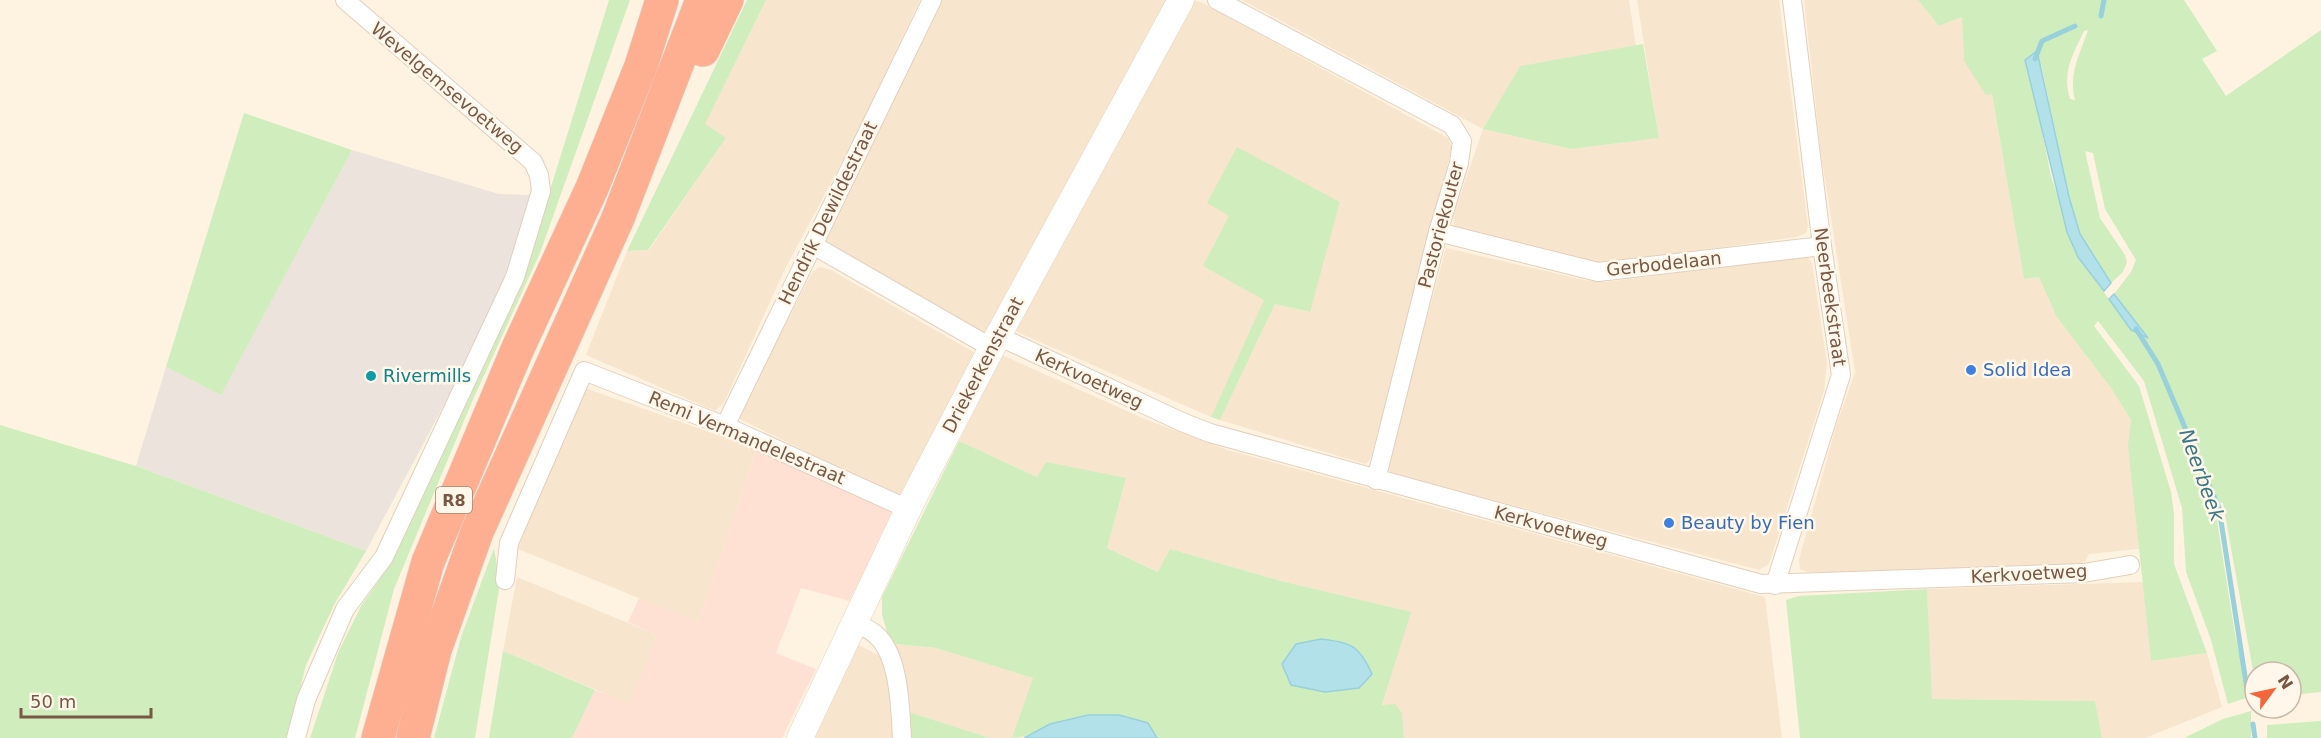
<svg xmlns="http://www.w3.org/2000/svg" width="2321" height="738" viewBox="0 0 2321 738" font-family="'DejaVu Sans',sans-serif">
<rect width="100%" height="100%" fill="#fef3e0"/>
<g fill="#f7e5ce">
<path d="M766 0H920L852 143 784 271 724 403 715 411 586 355 627 251 649 250 726 138 704 125Z"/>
<path d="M942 0H1167L987 335 823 241Z"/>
<path d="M1193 0 1203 3 1448 138 1452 147 1404 337 1370 460 1365 464 1220 420 1275 304 1309 312 1340 202 1268 165 1265 300 1211 417 1015 331Z"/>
<path d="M1242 0H1629L1636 46 1520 66 1483 129 1571 149 1659 138 1637 0H1779L1808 226 1806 233 1797 237 1605 263 1582 262 1454 226 1453 216 1483 129Z"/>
<path d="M1804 0H1918L1939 26 1962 17 1964 61 1992 94 2024 279 2039 277 2056 316 2111 388 2131 420 2129 447 2139 549 2089 554 2085 562 2071 567 1842 572H1807L1800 569 1799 560 1836 426 1855 372 1821 154Z"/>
<path d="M1446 248 1584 280 1606 282 1807 256 1812 263 1827 363 1824 391 1769 564 1759 570 1390 473 1388 461Z"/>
<path d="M820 267 831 270 975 353 904 492 896 496 738 418 812 272Z"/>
<path d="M1002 355 1147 420 1228 450 1765 597 1782 738H1404L1403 732 1382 706 1410 612 1281 581 1170 549 1159 572 1107 548 1126 478 1037 477 959 441Z"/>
<path d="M582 387 757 449 698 622 518 549Z"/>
<path d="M517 577 657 635 630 704 503 651Z"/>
<path d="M2143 582 2151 661 2207 653 2222 707 2145 738H2102L2095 701 1931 699 1927 589Z"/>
<path d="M889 640 896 644 936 648 1034 678 1012 738H990L909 712Z"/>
<path d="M855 643 882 657 887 665 893 738H813Z"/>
</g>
<path fill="#ffe1d4" d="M757 449 896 509 849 601 801 588 776 653 816 669 782 738H572L595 690 630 703 657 635 628 622 639 598 698 622Z"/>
<path fill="#ece4dc" d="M352 150 499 194 531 195 492 315 366 551 136 466 166 367 221 394Z"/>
<g fill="#d0edbe" fill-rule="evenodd">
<path d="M609 0H630L540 253 471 404 394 589 355 738H310L338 653 361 606 378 582 415 513 532 248Z"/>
<path d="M747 0H766L705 124 726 138 648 250 627 251Z"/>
<path d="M1918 0H2184L2217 51 2202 59 2226 96 2321 30V692L2291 695V672H2255V682L2223 503 2214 502 2235 634 2249 697 2228 704 2211 640 2186 572 2182 508 2144 381 2098 321 2094 326 2139 386 2171 492 2174 513V564L2207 653 2151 661 2128 446 2131 420 2111 388 2056 316 2039 277 2024 279 1992 94 1986 95 1964 61 1962 17 1939 26ZM2088 30C2080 55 2068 73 2075 100L2070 99C2062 72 2072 56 2084 31ZM2041 64 2069 197 2080 234 2111 283 2123 272 2127 262 2125 255 2100 218 2085 151 2093 153 2105 209 2136 260 2131 272 2114 294 2146 337 2114 306 2078 257 2051 176 2039 117Z"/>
<path d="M1643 44 1659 138 1571 149 1483 129 1520 66Z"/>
<path d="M244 113 352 150 221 395 166 367Z"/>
<path d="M1237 147 1340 202 1310 312 1275 304 1220 420 1211 417 1264 300 1203 266 1229 216 1207 203Z"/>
<path d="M0 425 136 466 366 551 334 605 306 665 288 738H0Z"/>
<path d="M959 441 1037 477 1046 462 1126 478 1107 548 1158 572 1170 549 1281 581 1411 612 1382 705 1395 704 1402 713 1404 738H1157L1148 723C1115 714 1084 713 1051 724 1037 729 1028 738 1012 738L1033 678 936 648 896 644 889 640 882 614V597Z"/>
<path d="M494 548 500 583 475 738H434L461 637Z"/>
<path d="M1927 589 1932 699 2095 701 2102 738H1800L1786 600 1799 596Z"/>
<path d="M503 651 595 690 572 738H489Z"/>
<path d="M2251 711V738H2184L2223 719Z"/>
<path d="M909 712 990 738H912Z"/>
<path d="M2321 721V738H2267V725Z"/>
</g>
<g fill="#b3e1ea" stroke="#98d1dc" stroke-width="1.5">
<path d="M2037 51 2069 197 2080 234 2111 283 2104 291 2078 257 2067 232 2025 60Z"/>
<path d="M2114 294 2148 338 2131 330 2109 299Z"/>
<path d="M1321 639C1352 643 1359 645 1372 674L1359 688 1325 692 1291 685 1282 664 1296 644Z"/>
<path d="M1088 715H1119L1148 723 1157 738H1024L1050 724Z"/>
</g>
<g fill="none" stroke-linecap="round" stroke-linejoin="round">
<g stroke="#98d1dc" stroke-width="5">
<path d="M2101 16 2104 0"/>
<path d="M2035 59 2042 41 2075 26"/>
<path d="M2136 329 2158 364 2219 508 2247 689"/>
<path d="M2253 724 2255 738"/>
</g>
<g stroke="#e3cfbb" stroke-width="20">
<g id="street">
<path d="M1217 0 1452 125 1462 141 1459 163 1438 232 1376 480"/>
<path d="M1438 232 1598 272 1822 246"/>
<path d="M813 245 992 348"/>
<path d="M998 336 1182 422 1210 433 1761 584 2084 573 2130 565"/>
<path d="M725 426 932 0"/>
<path d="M505 580 509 543 584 371 725 426 908 509"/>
<path d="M1775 585 1841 375 1822 246 1792 0"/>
<path d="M855 622C861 626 869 629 875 634 900 655 900 708 902 738"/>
<path d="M296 738 306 700 345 609 384 557 515 277 541 191 539 175 533 162 345 0"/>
</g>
</g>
<g stroke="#ebd2bb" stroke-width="27">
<path id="secondary" d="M800 738 913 499 998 336 1181 0"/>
</g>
<g stroke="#dfd7d2" stroke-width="34">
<g id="highway">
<path d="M703 50 727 0"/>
<path d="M378 738 428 562 518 348 592 188 641 66 662 0"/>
<path d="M413 738 435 650 477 532 618 218 702 0"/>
</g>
</g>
<use href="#street" stroke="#fff" stroke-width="18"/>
<use href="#secondary" stroke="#fff" stroke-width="26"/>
<use href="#highway" stroke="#ffaf91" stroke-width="33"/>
</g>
<g fill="#3f7fe0" stroke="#fff7e9" stroke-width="2">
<circle cx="1971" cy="370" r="6"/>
<circle cx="1669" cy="523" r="6"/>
</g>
<circle fill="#0f9aa8" stroke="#fff7e9" stroke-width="2" cx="371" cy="376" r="6"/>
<g text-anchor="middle" stroke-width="5" stroke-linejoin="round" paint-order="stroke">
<rect fill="#fff7e9" stroke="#a08876" stroke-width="1.5" x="436" y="487" width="36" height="26" rx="4.5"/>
<g font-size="16" font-weight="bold" fill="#785845">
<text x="454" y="506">R8</text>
</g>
<g font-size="18" fill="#785845" stroke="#fff7e9">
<text transform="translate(447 88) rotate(40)" y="6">Wevelgemsevoetweg</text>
<text transform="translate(828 213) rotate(-64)" y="6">Hendrik Dewildestraat</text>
<text transform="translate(1441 225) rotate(-75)" y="6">Pastoriekouter</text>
<text transform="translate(1664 264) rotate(-6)" y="6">Gerbodelaan</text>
<text transform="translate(1830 297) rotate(82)" y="6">Neerbeekstraat</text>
<text transform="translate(983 365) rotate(-62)" y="6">Driekerkenstraat</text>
<text transform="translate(1089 379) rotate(25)" y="6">Kerkvoetweg</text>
<text transform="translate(747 438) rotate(23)" y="6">Remi Vermandelestraat</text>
<text transform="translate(1551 527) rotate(15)" y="6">Kerkvoetweg</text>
<text transform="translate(2029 574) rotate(-3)" y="6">Kerkvoetweg</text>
</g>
<g font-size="18" fill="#366cbe" stroke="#fff7e9" text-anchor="start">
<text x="1983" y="376">Solid Idea</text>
<text x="1681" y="529">Beauty by Fien</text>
</g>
<g font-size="18" fill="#0d838f" stroke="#fff7e9" text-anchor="start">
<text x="383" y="382">Rivermills</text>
</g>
<g font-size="20" font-style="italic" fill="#3a7887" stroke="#fff7e9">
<text transform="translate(2202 475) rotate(70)" y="7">Neerbeek</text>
</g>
</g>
<g transform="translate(2273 690) rotate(57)"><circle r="28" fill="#fff7e9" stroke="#c9b7a7" stroke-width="1.5"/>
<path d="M0-4.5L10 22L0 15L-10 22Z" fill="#f46639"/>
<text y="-9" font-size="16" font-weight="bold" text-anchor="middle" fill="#785845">N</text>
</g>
<path d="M21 708v9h130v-9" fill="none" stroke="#785845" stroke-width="3"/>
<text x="30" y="708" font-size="18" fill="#785845" stroke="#fff7e9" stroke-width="4.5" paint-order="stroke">50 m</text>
</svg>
